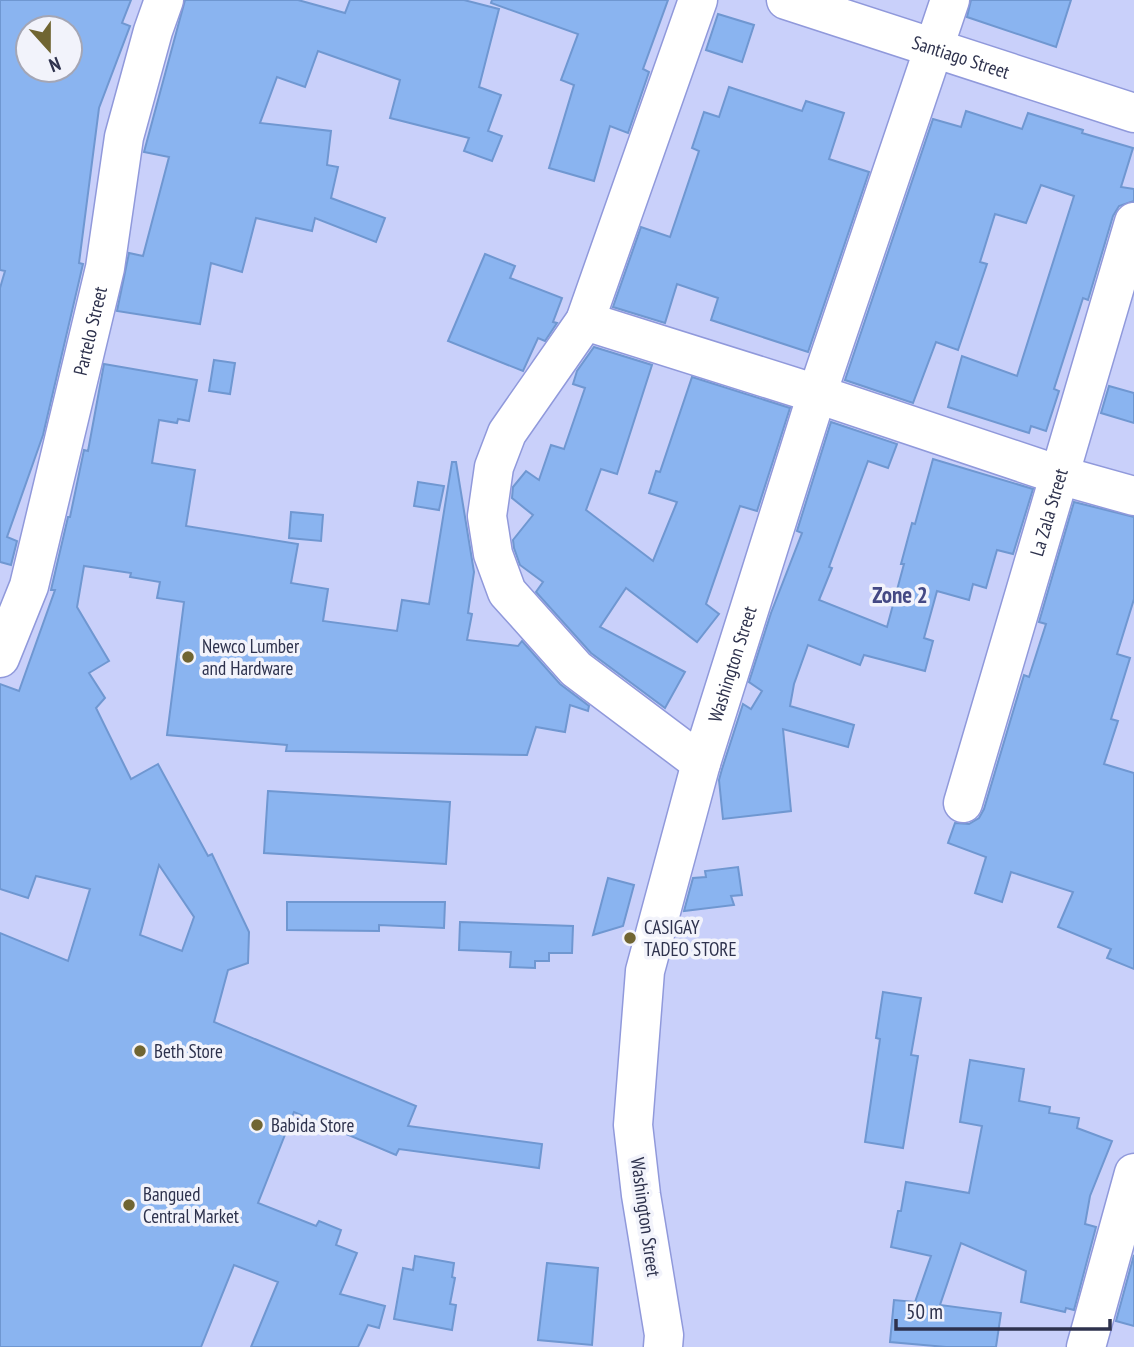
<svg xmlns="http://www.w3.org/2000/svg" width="1134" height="1347" viewBox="0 0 1134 1347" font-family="'PT Sans Narrow',sans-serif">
<rect width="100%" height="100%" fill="#c9d0fa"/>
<g fill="#8ab4f0" stroke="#6f97d1" stroke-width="2" fill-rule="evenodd">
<path d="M0 0H131L122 23 130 26 99 108 79 263 83 264 43 435 7 537 17 541 11 565 0 562V288L5 271 0 270ZM28 28H70V70H28Z"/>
<path d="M185 0H298L345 13 350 0H464L499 9 479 87 501 95 488 131 502 136 492 161 464 151 469 138 390 118 400 80 318 51 305 87 277 77 260 123 331 131 327 165 338 167 331 198 385 218 376 242 315 218 312 231 256 218 242 272 211 263 200 324 117 311 129 253 143 256 169 157 144 152Z"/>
<path d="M492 0H668L643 69 649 72 628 133 610 126 594 181 549 168 574 85 561 80 578 34 491 3Z"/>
<path d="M971 0H1071L1056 47 967 17Z"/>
<path d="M718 14 754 25 742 62 706 50Z"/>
<path d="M729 87 802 111 806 101 844 113 829 159 869 172 808 352 711 320 718 298 677 284 665 323 613 307 641 227 670 237 699 151 692 148 704 112 719 117Z"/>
<path d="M966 111 1022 129 1028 113 1083 130 1082 133 1133 148 1121 187 1134 189V201L1119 206 1113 216 1088 300 1083 298 1054 389 1059 391 1046 431 1031 426 1029 433 948 407 962 356 1017 376 1074 196 1041 185 1026 223 995 214 980 262 987 264 958 350 936 342 913 403 845 380 933 119 961 127Z"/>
<path d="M485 254 515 266 510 278 562 298 553 322 557 323 545 341 538 338 523 371 448 341Z"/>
<path d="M594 347 652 365 617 474 601 469 586 510 653 561 677 502 649 493 656 471 660 472 692 377 790 408 757 511 740 506 706 604 719 614 697 642 626 588 600 627 685 672 665 708 591 653 536 592 543 582 520 565 514 548 513 540 533 515 512 498 513 487 526 471 539 480 551 445 564 449 585 388 573 384 577 371Z"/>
<path d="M214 360 235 363 230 394 209 391Z"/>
<path d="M104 364 197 380 189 421 178 419 177 423 159 420 152 463 195 470 186 526 298 544 291 583 328 589 323 621 397 631 402 600 429 604 452 462H456L474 572 468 613 472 614 467 640 518 646 522 641 560 684 589 706 588 711 570 705 565 732 536 727 527 755 286 751 287 745 167 735 184 602 157 598 160 582 130 577 131 573 84 566 77 607 109 661 89 673 105 698 96 708 131 779 158 764 208 856 212 854 249 932 248 963 228 970 214 1022 416 1106 408 1126 542 1144 539 1168 399 1149 396 1155 294 1112 258 1203 316 1226 319 1221 341 1230 336 1245 357 1253 340 1294 385 1306 379 1328 368 1325 358 1347H251L278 1282 234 1265 201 1347H0V933L68 961 90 889 36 876 28 898 0 889V684L19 691 55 590H51L68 517H70L84 450 88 451ZM159 865 194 917 182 951 140 935Z"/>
<path d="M1109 386 1134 393V423L1101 413Z"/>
<path d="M831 422 897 444 888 468 868 461 829 567 832 568 819 600 887 627 904 564H901L912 523 915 524 933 459 1033 489 1013 554 997 550 986 588 973 584 969 600 937 591 924 638 933 641 925 671 864 655 860 665 808 645 794 684 790 706 854 725 848 747 783 729 791 811 723 819 719 780 722 769 743 704 751 709 762 691 749 682 771 613 802 533 797 531Z"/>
<path d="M418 482 444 486 439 510 414 506Z"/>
<path d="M1074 502 1134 517V599L1117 654 1130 658 1111 719 1118 721 1104 764 1134 773V969L1107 958 1111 949 1058 927 1073 892 1011 872 1002 902 975 893 986 857 948 843 955 823 969 824 979 818 984 809 1024 675 1029 677 1046 624 1039 622Z"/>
<path d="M291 512 323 515 321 541 289 538Z"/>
<path d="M268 791 450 802 446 864 264 853Z"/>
<path d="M738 867 742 895 731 896 734 905 684 911 693 878 706 877 705 871Z"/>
<path d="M608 878 634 885 623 926 593 935Z"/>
<path d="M287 902H445L444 928 379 925V931L287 930Z"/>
<path d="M460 922 573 926 572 953H549V961H535V968L510 967 511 952 459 950Z"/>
<path d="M883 992 921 998 911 1055 918 1056 903 1148 865 1142 880 1039 876 1038Z"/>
<path d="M970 1060 1024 1069 1019 1101 1050 1107 1049 1113 1079 1118 1077 1128 1112 1141 1090 1196 1085 1224 1096 1227 1074 1310 1066 1308 1065 1312 1021 1302 1026 1271 961 1243 940 1305 1001 1313 996 1347H946L890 1342 894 1300 915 1302 931 1256 891 1247 898 1211H901L906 1182 969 1193 982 1126 960 1122Z"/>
<path d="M1134 1255V1326L1116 1321Z"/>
<path d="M415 1256 454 1263 452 1277 455 1278 450 1304 456 1305 452 1330 394 1319 403 1268 413 1270Z"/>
<path d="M547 1263 598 1268 592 1345 538 1340Z"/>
</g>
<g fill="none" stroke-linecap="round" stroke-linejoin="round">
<g stroke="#9099db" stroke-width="41">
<g id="minor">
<path d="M698 0 585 321 507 433 494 467 487 516 493 554 507 592 576 669 701 763"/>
<path id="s1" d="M786 0 1134 113"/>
<path d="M585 321 817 394 1059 475 1134 496"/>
<path id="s2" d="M0 658 29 586 105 268 124 137 153 31 164 0"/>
<path id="s3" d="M963 803 1134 222"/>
<path id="s4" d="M663 1347 664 1335 641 1195 633 1125 645 971 701 763 817 394 950 0"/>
<path d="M1086 1347 1134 1173"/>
</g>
</g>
<use href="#minor" stroke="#fff" stroke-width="38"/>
</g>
<g fill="#706532" stroke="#f2f3fb" stroke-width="2.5">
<circle cx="188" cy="657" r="7"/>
<circle cx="630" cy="938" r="7"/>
<circle cx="140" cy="1051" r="7"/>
<circle cx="257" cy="1125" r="7"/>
<circle cx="129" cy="1205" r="7"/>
</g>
<g text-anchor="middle" stroke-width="7" stroke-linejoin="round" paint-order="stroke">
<g font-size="19" fill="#2e324d" stroke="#f2f3fb">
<text dy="7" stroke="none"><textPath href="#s1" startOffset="184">Santiago Street</textPath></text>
<text dy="7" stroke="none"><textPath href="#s2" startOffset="340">Partelo Street</textPath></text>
<text dy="7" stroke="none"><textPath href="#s3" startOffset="303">La Zala Street</textPath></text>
<text dy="7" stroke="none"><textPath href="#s4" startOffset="698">Washington Street</textPath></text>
<text transform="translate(646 1217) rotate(82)" y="7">Washington Street</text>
</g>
<g font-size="19" fill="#2e324d" stroke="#f2f3fb" text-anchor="start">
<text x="202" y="653">Newco Lumber<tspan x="202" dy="22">and Hardware</tspan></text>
<text x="644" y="934">CASIGAY<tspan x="644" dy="22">TADEO STORE</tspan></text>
<text x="154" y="1058">Beth Store</text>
<text x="271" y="1132">Babida Store</text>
<text x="143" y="1201">Bangued<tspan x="143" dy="22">Central Market</tspan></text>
</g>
<g font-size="23" font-weight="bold" fill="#444984" stroke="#f2f3fb">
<text x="900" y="603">Zone 2</text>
</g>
</g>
<g transform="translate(49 49) rotate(159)"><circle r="33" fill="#f2f3fb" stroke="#a4a6b5" stroke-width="2"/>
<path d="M0-5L12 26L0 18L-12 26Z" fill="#706532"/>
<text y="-10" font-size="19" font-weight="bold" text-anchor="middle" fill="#2e324d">N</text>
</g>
<path d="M896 1319v10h214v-10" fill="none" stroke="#2e324d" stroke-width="3.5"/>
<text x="906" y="1319" font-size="21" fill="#2e324d" stroke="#f2f3fb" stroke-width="5" paint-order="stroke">50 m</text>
</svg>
